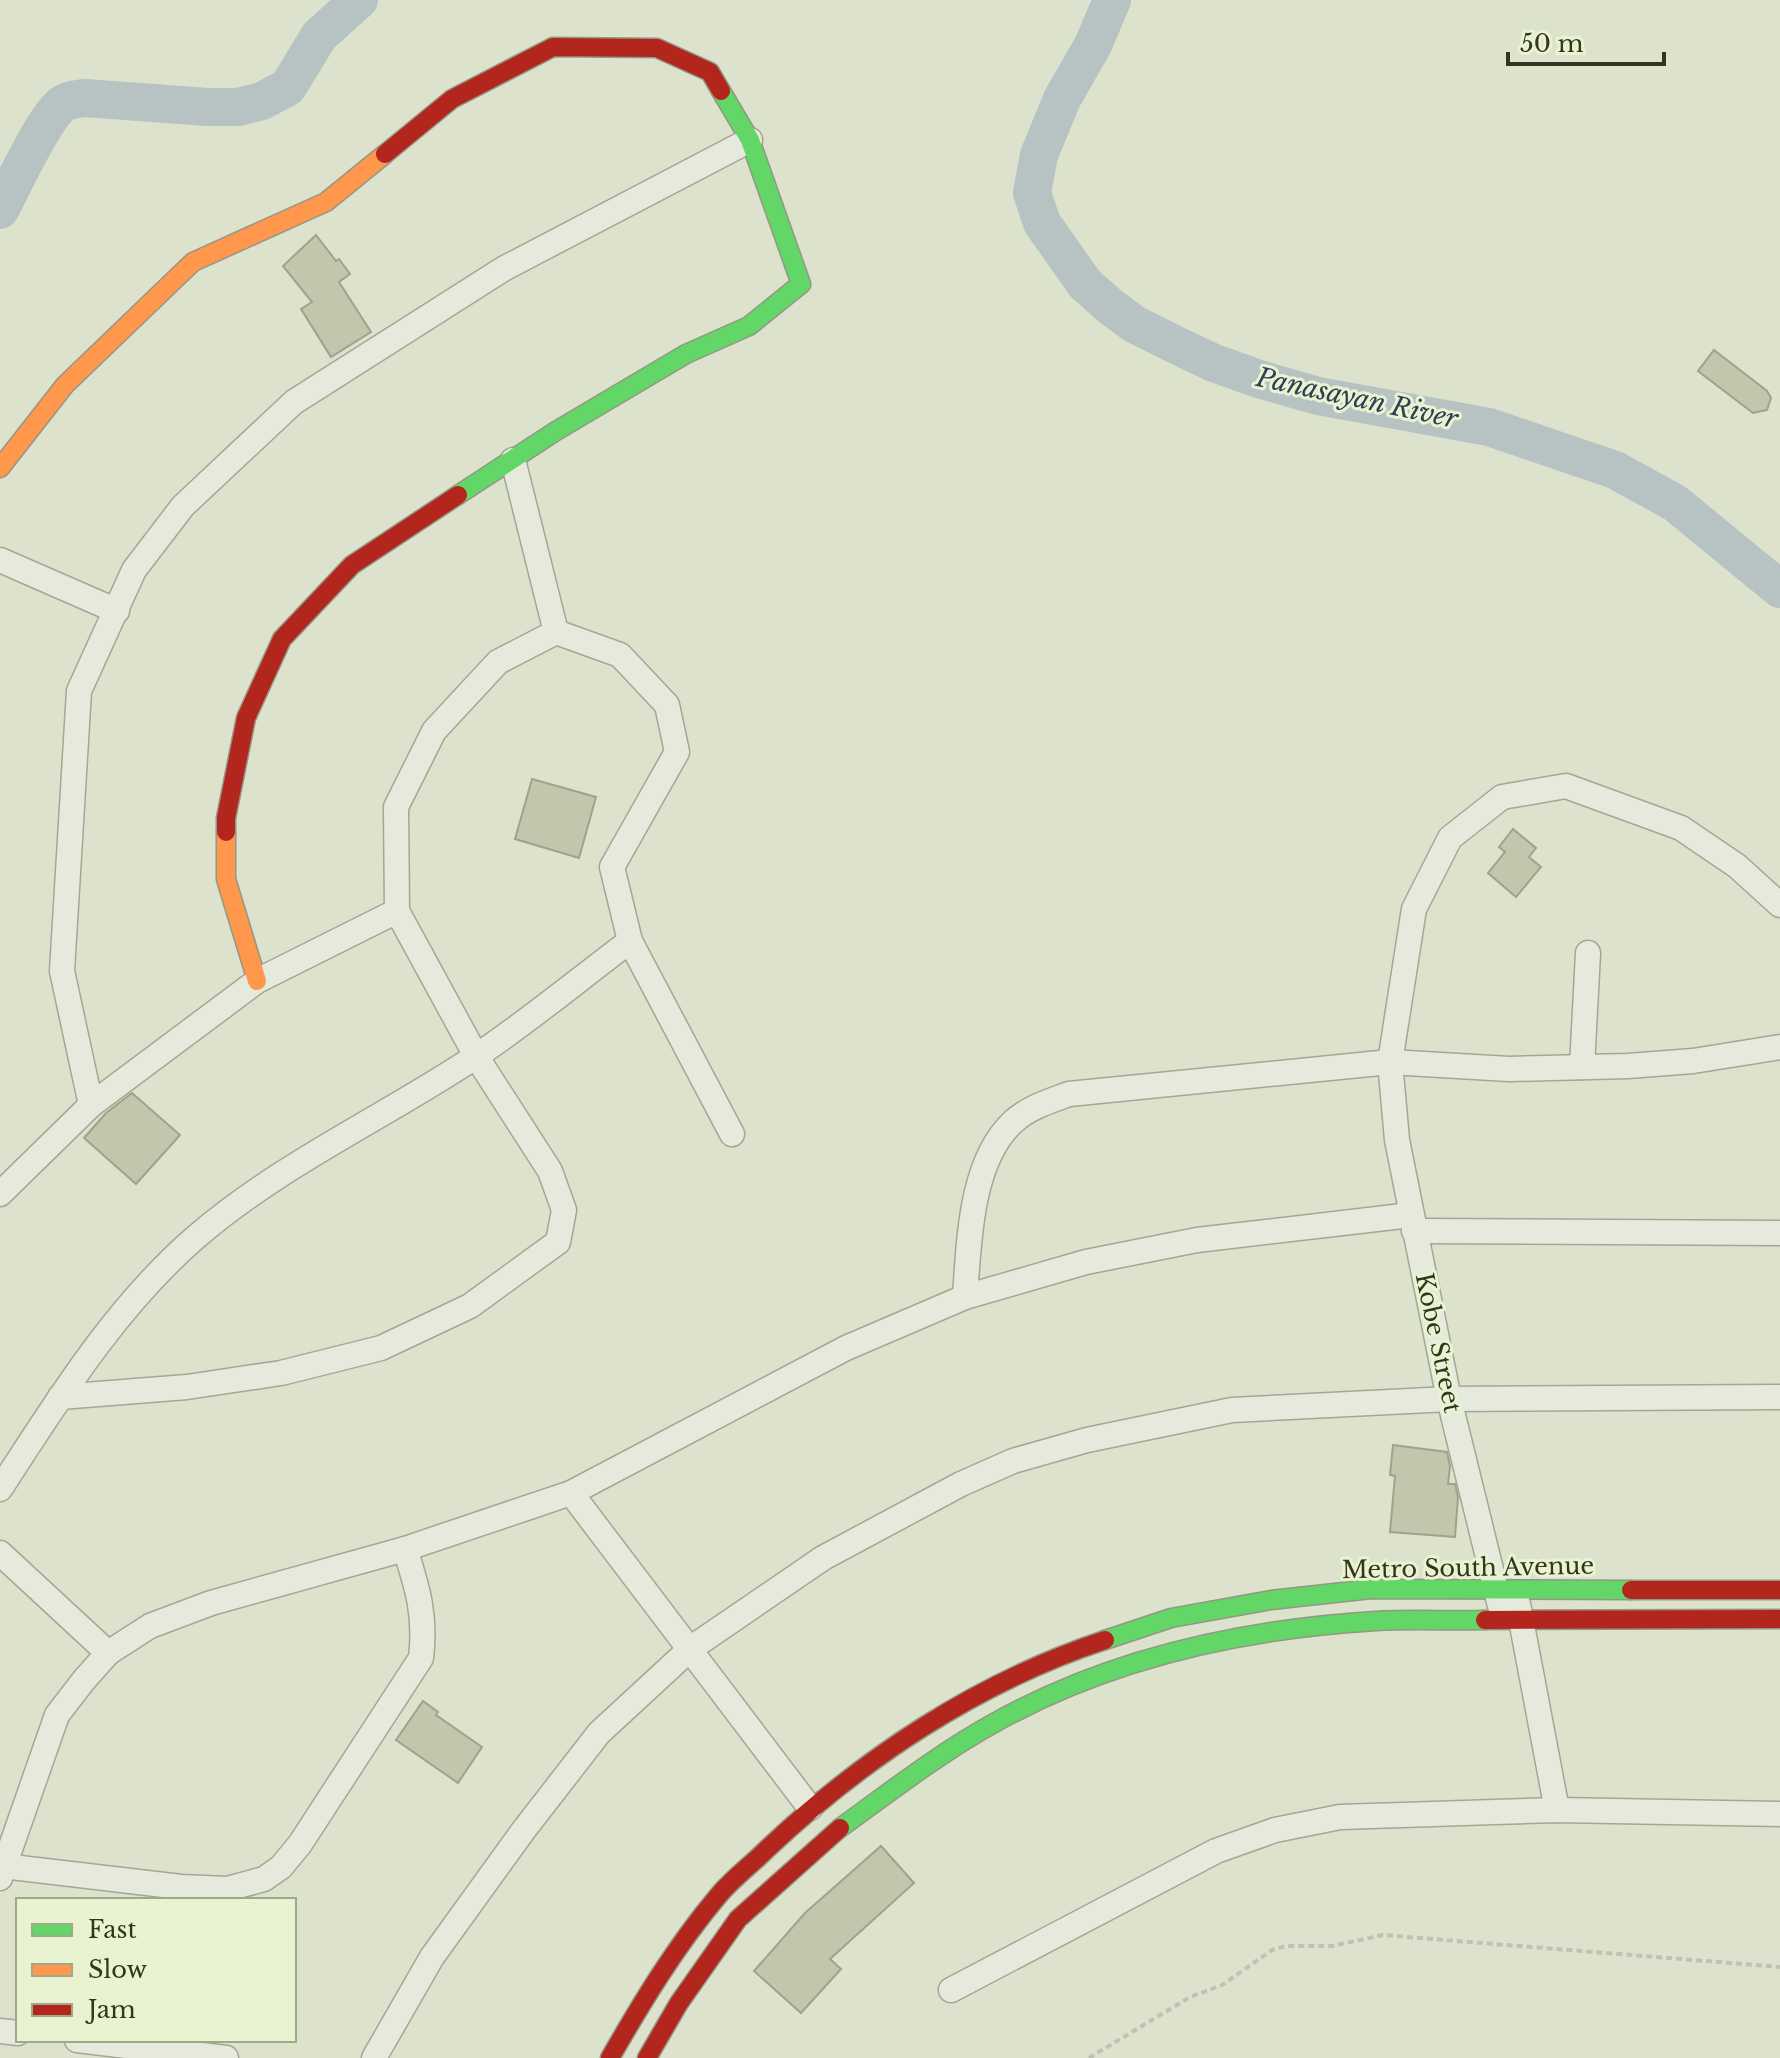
<svg xmlns="http://www.w3.org/2000/svg" width="1780" height="2058" viewBox="0 0 1780 2058" font-family="'Libre Baskerville',serif">
<rect width="100%" height="100%" fill="#dce2cc"/>
<g fill="none" stroke-linecap="round" stroke-linejoin="round">
<g stroke="#b6c3c2" stroke-width="38">
<path d="M1112 0 1093 45 1062 99 1039 155 1032 193 1042 223 1085 284 1110 306 1134 324 1178 346 1214 363 1262 380 1318 396 1489 427 1615 470 1675 503 1780 589"/>
<path d="M0 210C13 186 42 121 61 105 67 100 77 99 85 98L207 107H238L262 101 288 87 319 36 359 0"/>
</g>
</g>
<g fill="#c3c5ad" stroke="#9fa28c" stroke-width="2">
<path d="M316 235 336 261 339 259 350 274 339 282 371 332 331 357 301 309 312 302 283 266Z"/>
<path d="M1714 350 1767 391 1771 398 1767 410 1753 413 1698 371Z"/>
<path d="M532 779 596 797 579 858 515 839Z"/>
<path d="M1513 829 1536 848 1529 857 1541 867 1516 897 1488 873 1505 852 1499 847Z"/>
<path d="M132 1093 180 1135 136 1184 84 1138 106 1113Z"/>
<path d="M1393 1445 1447 1452 1450 1466 1448 1484H1455L1458 1497 1455 1537 1390 1532 1395 1476 1390 1475Z"/>
<path d="M423 1701 438 1712 436 1715 482 1747 458 1783 396 1740Z"/>
<path d="M881 1846 914 1883 830 1959 841 1969 801 2013 754 1971 805 1913Z"/>
</g>
<g fill="none" stroke-linecap="round" stroke-linejoin="round">
<g stroke="#a3a795" stroke-width="27">
<g id="street">
<path d="M513 460 556 632"/>
<path d="M0 560 117 611"/>
<path d="M556 632 620 655 667 705 677 752 612 867 630 941 732 1134"/>
<path d="M1582 1067 1588 953"/>
<path d="M91 1105 62 971 79 691 134 570 183 506 294 402 505 268 750 140"/>
<path d="M0 1194 91 1105 257 981 397 911"/>
<path d="M1414 1231 1780 1233"/>
<path d="M965 1297C969 1242 970 1161 1014 1121 1030 1107 1050 1101 1069 1094L1390 1062 1509 1069 1628 1066 1693 1061 1780 1047"/>
<path d="M60 1397 187 1387 281 1373 381 1348 470 1306 558 1242 564 1210 550 1171 476 1056 397 911 396 807 434 731 498 662 556 632"/>
<path d="M0 1489C58 1400 115 1307 196 1237 281 1164 383 1118 475 1057 529 1021 579 979 630 941"/>
<path d="M571 1493 810 1808"/>
<path d="M0 1553 108 1653"/>
<path d="M1518 1604 1557 1810"/>
<path d="M1500 1606 1449 1399 1397 1140 1390 1062 1414 909 1450 838 1502 797 1566 786 1681 828 1737 866 1780 905"/>
<path d="M3 1866 181 1887 227 1889 264 1879 281 1867 300 1844 421 1658C426 1616 418 1589 405 1549"/>
<path d="M0 1878 57 1715 84 1680 108 1653 150 1626 211 1603 405 1549 571 1493 846 1348 965 1297 1086 1262 1197 1240 1411 1215"/>
<path d="M951 1990 1216 1851 1275 1830 1340 1817 1557 1810 1780 1814"/>
<path d="M0 2031 18 2033"/>
<path d="M77 2040 226 2058"/>
<path d="M374 2058 432 1957 523 1831 599 1733 690 1649 823 1558 961 1484 1013 1461 1087 1440 1232 1410 1449 1399 1780 1397"/>
</g>
</g>
<g stroke="#939785" stroke-width="21">
<g id="fast">
<path d="M458 495 556 431 686 354 749 326 801 284 750 140 721 91"/>
<path d="M1105 1640 1171 1618 1271 1600 1371 1589 1631 1590"/>
<path d="M840 1828C890 1792 941 1752 996 1722 1111 1658 1245 1629 1376 1621 1412 1619 1449 1621 1485 1620"/>
</g>
</g>
<g stroke="#939785" stroke-width="21">
<g id="slow">
<path d="M0 468 65 385 193 262 326 202 385 154"/>
<path d="M226 832V879L257 981"/>
</g>
</g>
<g stroke="#939785" stroke-width="21">
<g id="jam">
<path d="M385 154 452 99 553 47 657 48 710 72 721 91"/>
<path d="M226 832V818L246 718 282 639 352 565 458 495"/>
<path d="M1631 1590H1780"/>
<path d="M1485 1620 1780 1619"/>
<path d="M610 2058C642 2002 676 1946 718 1896 732 1879 751 1865 766 1850 863 1758 978 1682 1105 1640"/>
<path d="M647 2058 679 2003 738 1919 840 1828"/>
</g>
</g>
<path stroke="#bfc2b4" stroke-width="4" stroke-dasharray="6 4" stroke-linecap="butt" d="M1089 2058 1190 1997 1222 1985 1272 1950 1286 1946H1332L1383 1935 1780 1967"/>
<use href="#street" stroke="#e6eadd" stroke-width="24"/>
<use href="#fast" stroke="#63d668" stroke-width="18"/>
<use href="#slow" stroke="#ff974d" stroke-width="18"/>
<use href="#jam" stroke="#b3261e" stroke-width="18"/>
</g>
<g text-anchor="middle" stroke-width="6" stroke-linejoin="round" paint-order="stroke">
<g font-size="24" fill="#33351e" stroke="#e9f3d2">
<text transform="translate(1438 1343) rotate(78)" y="8">Kobe Street</text>
<text transform="translate(1468 1568) rotate(-1)" y="8">Metro South Avenue</text>
</g>
<g font-size="26" font-style="italic" fill="#2e4054" stroke="#e9f3d2">
<text transform="translate(1357 398) rotate(12)" y="9">Panasayan River</text>
</g>
</g>
<rect x="16" y="1898" width="280" height="144" fill="#e9f3d2" stroke="#a0a78a" stroke-width="2"/>
<rect x="32" y="1924" width="40" height="12" fill="#63d668" stroke="#a0a78a" stroke-width="2"/>
<text x="88" y="1938" font-size="24" fill="#33351e">Fast</text>
<rect x="32" y="1964" width="40" height="12" fill="#ff974d" stroke="#a0a78a" stroke-width="2"/>
<text x="88" y="1978" font-size="24" fill="#33351e">Slow</text>
<rect x="32" y="2004" width="40" height="12" fill="#b3261e" stroke="#a0a78a" stroke-width="2"/>
<text x="88" y="2018" font-size="24" fill="#33351e">Jam</text>
<path d="M1508 52v12h156v-12" fill="none" stroke="#33351e" stroke-width="4"/>
<text x="1520" y="52" font-size="24" fill="#33351e" stroke="#e9f3d2" stroke-width="6" paint-order="stroke">50 m</text>
</svg>
